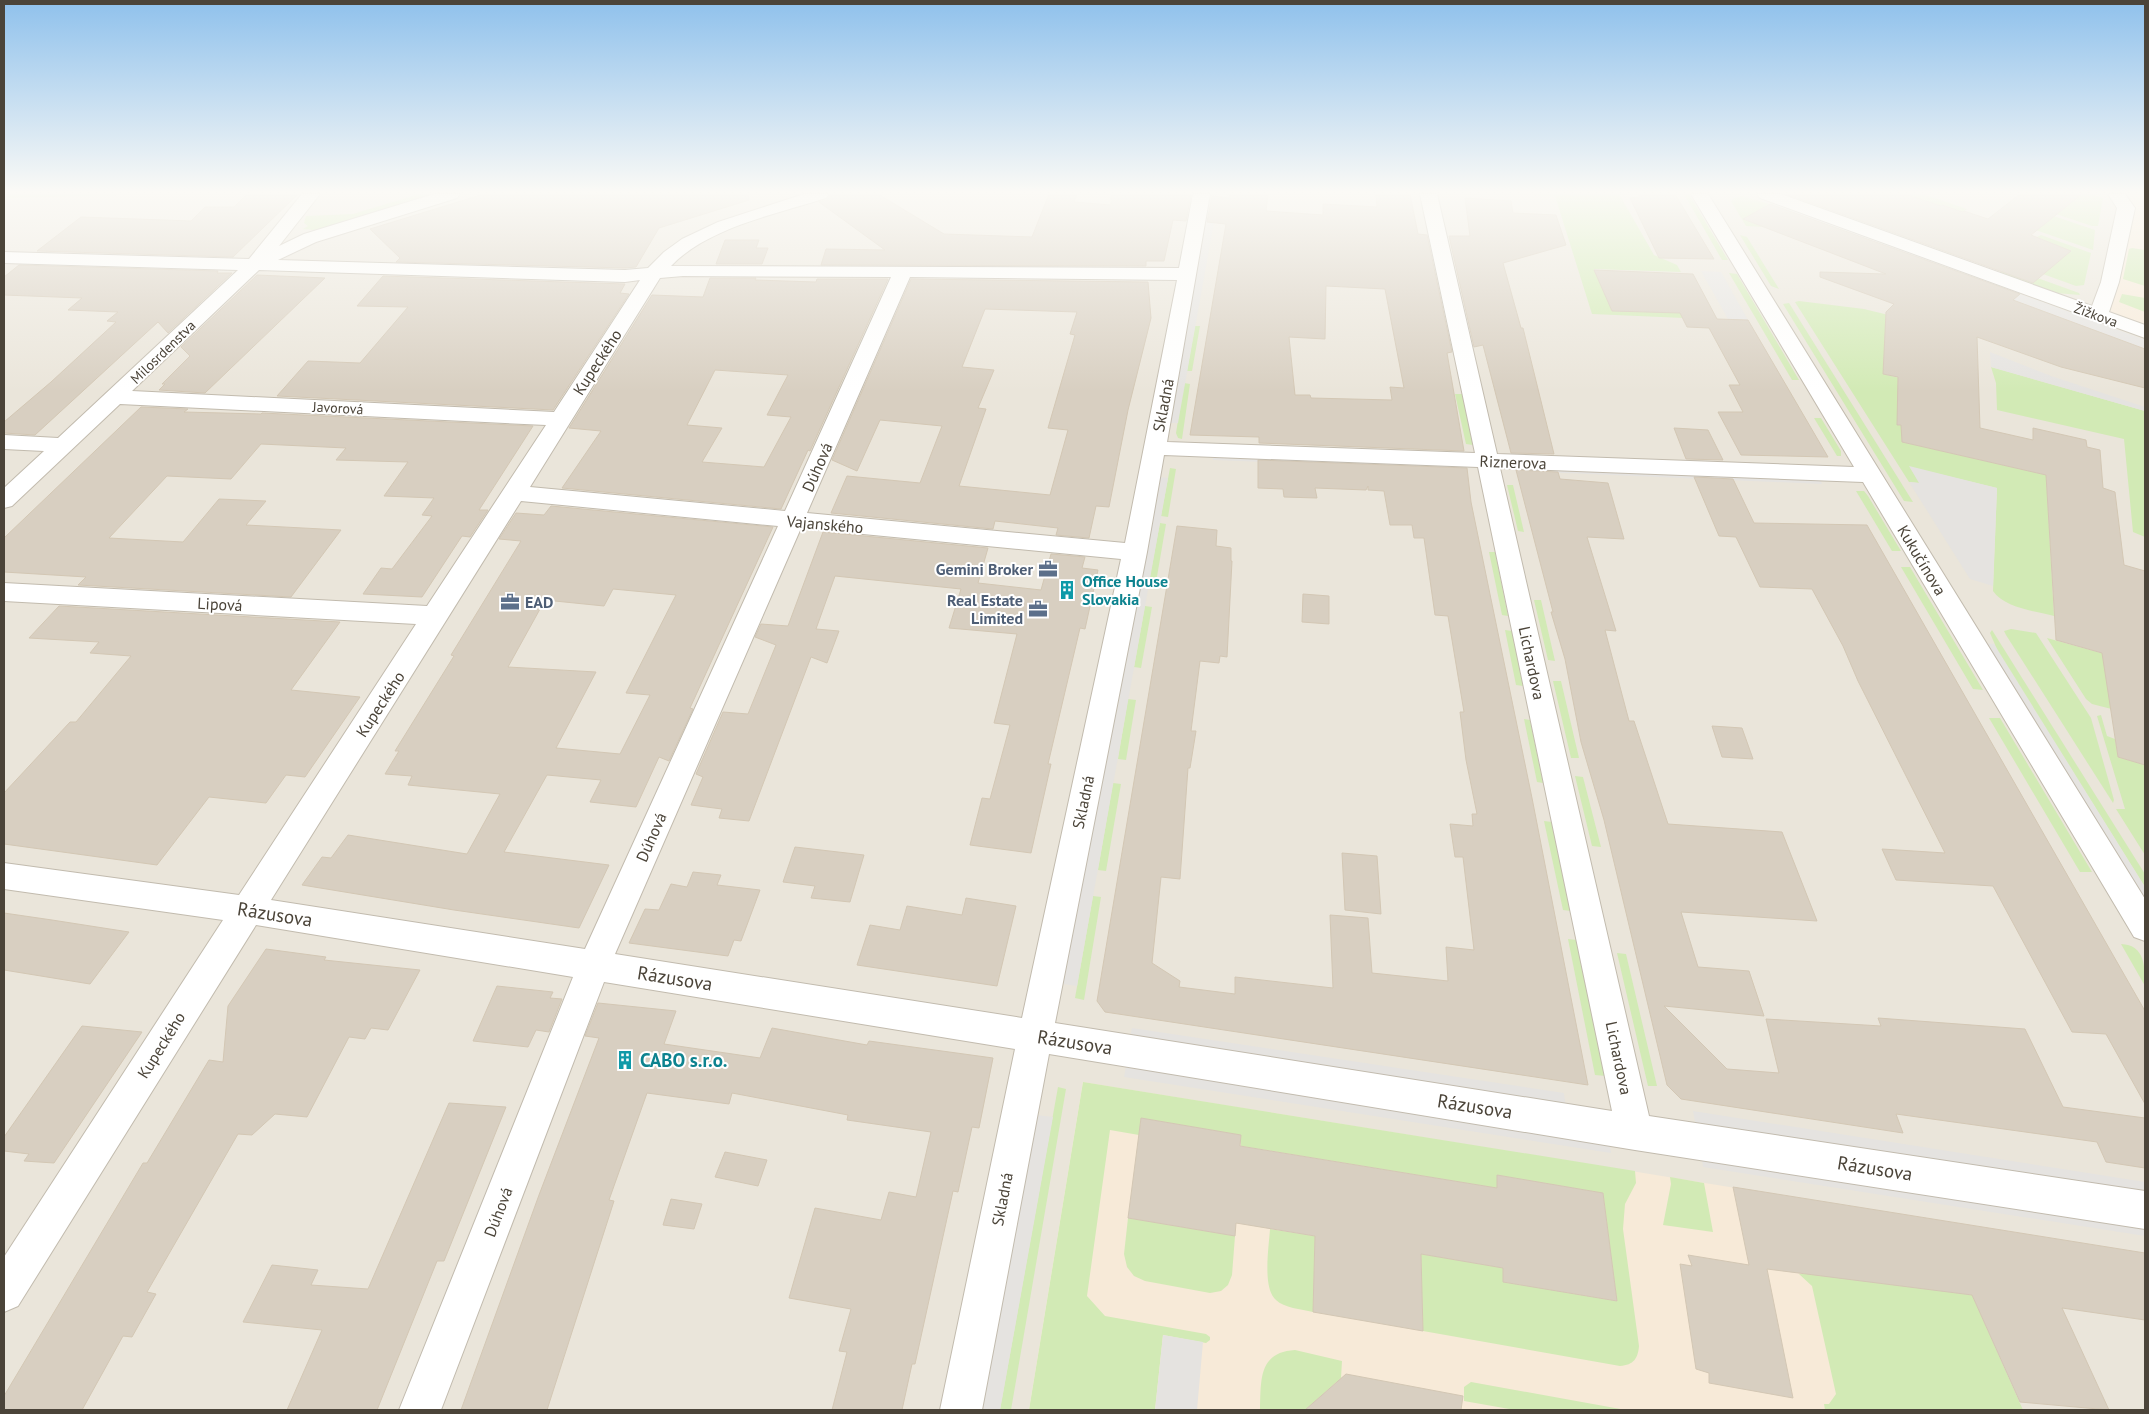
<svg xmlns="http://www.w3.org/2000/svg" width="2149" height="1414" viewBox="0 0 2149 1414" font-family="'PT Sans',sans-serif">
<rect width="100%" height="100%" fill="#f6f3ec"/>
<path fill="#eae5da" d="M4 194H2117L2123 201 2098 315 2145 332V1410H1863L1083 1082 1029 1410H4Z"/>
<g fill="#f7ead8">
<path d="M2117 194H2145V332L2098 315 2120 240Z"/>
<path d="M1083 1082 1785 1196 1863 1410H1029Z"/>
</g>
<g fill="#d2eab5">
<path d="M11 194H163L5 198Z"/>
<path d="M419 194H436L330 226 314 230 303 229 308 226 304 223 306 216 353 214Z"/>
<path d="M1509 194H1619L1654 255 1677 265 1681 272 1594 269 1612 311 1704 313 1707 319 1592 314 1555 196Z"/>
<path d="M1684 194H1689L1728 260H1722Z"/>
<path d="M1906 194H1923L1967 209 1963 212 1942 205 1939 207Z"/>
<path d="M2079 194H2091L2103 198 2098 226H2092L2035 207 2081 194Z"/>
<path d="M1742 196 1769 204 1744 219 1763 227 1746 226 1731 201 1734 198Z"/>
<path d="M2024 206 2095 230 2093 250 2007 220Z"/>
<path d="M1740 235 1747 237 1779 289 1771 286Z"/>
<path d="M2041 235 2091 253 2084 285 2076 286 2010 262 2053 266 2071 251 2037 237Z"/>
<path d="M2132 248 2145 250V286L2123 279 2129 249Z"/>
<path d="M2007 267 2079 293 2080 295 2056 293 2000 273Z"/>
<path d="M1729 273 1737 274 1799 380H1792Z"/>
<path d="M2122 294 2145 298V312L2119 302Z"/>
<path d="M1799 301 1864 309 1909 320 1883 374 1937 387 1898 425H1901L1902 442 2046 475 2054 616C2036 611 2004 608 1993 591L1997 488 1910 467 1920 483 1909 482 1795 302Z"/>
<path d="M1789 303 1913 502 1904 501 1783 304Z"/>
<path d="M1195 326H1200L1192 371H1187Z"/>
<path d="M1991 367 2145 411V537L2133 532 2124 439 1997 410 1996 383Z"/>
<path d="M1184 383 1190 384 1182 439 1178 438 1176 433Z"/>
<path d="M1455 394H1462L1473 445 1466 444Z"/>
<path d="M1814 418H1821L1841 451V456H1837Z"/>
<path d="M1170 468 1176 469 1168 517 1161 516Z"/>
<path d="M1507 485H1513L1524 532 1518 531Z"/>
<path d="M1856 491H1864L1868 496 1901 551H1892Z"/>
<path d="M1160 523 1166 524 1155 588 1148 587Z"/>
<path d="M1489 552H1495L1508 616 1502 615Z"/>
<path d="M1901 567H1910L1983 690 1973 689Z"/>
<path d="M1534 600H1541L1555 661 1548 660Z"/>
<path d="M1145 606 1152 607 1141 668 1134 667Z"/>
<path d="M2011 629 2036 633 2091 718 2114 800 2113 803 2006 635 2004 631Z"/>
<path d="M1505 630 1512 631 1523 686 1516 685Z"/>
<path d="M1992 630 2145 874V887L1999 654 1990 633Z"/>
<path d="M2047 638 2119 658 2118 646 2145 654V706L2130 701 2131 714 2092 704 2086 699Z"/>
<path d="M1553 681H1561L1579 758H1571Z"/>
<path d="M1128 699 1136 700 1126 760 1118 759Z"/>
<path d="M2101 715 2107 736 2115 739 2118 757 2145 765V855L2116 809H2125L2097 716Z"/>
<path d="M1989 718H2000L2092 872H2080Z"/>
<path d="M1524 719 1530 720 1543 783 1537 782Z"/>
<path d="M1575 776 1583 777 1601 847 1592 846Z"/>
<path d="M1113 783 1121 784 1106 871 1098 870Z"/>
<path d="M1544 821 1552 822 1571 911 1563 910Z"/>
<path d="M1093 896 1101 897 1084 1000 1075 998Z"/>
<path d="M1568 939 1577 940 1606 1076 1595 1075Z"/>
<path d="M2121 944C2145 945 2145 967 2145 986Z"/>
<path d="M1617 953 1626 954 1657 1086H1648Z"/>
<path d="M1083 1082 1635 1171 1636 1183 1625 1204 1623 1229 1639 1346C1638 1358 1634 1365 1620 1366L1423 1331 1421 1254 1503 1268 1504 1282 1617 1301 1603 1193 1497 1175V1188L1241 1146V1135L1141 1118 1139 1135 1110 1130 1087 1296 1105 1316 1206 1334 1210 1337V1340L1206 1343 1163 1335 1155 1410H1029Z"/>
<path d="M1058 1087 1066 1089 1011 1410H1000Z"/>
<path d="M1670 1177 1704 1183 1713 1232 1663 1225 1671 1184Z"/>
<path d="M1128 1218 1235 1236 1232 1275 1228 1285 1221 1291 1210 1293 1145 1281 1134 1276 1127 1267 1124 1254Z"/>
<path d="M1270 1229 1315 1236 1313 1312C1301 1309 1284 1308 1276 1300 1262 1288 1269 1246 1270 1229Z"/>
<path d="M1799 1274H1813L1972 1295 2023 1410H1825L1824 1404H1829L1836 1394 1812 1286Z"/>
<path d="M1295 1350 1342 1361 1341 1378 1305 1410H1260C1261 1381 1258 1352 1295 1350Z"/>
<path d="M1471 1382 1626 1410H1515L1464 1401V1387Z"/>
</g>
<g fill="#e5e3e0">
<path d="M1211 194H1219L1178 423H1169Z"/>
<path d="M1772 202 2145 340V349L1764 207Z"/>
<path d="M1701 271 1721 272 1748 320 1728 319Z"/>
<path d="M1990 352 2051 376 2145 407V411L1991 367Z"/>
<path d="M1213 453 1457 462 1459 469 1213 460Z"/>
<path d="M1517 465 1819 477 1822 484 1519 471Z"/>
<path d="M1909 466 1997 488 1993 586 1970 579 1909 482 1919 483Z"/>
<path d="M1158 477 1168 478 1077 986 1063 984Z"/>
<path d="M1979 643 1994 644 2145 887V912Z"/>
<path d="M1132 1028 1564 1093 1566 1109 1129 1042Z"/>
<path d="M1126 1066 1609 1138 1611 1153 1124 1077Z"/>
<path d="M1693 1111 2145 1182V1196L1696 1127Z"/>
<path d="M1036 1115 1053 1117 1000 1410H981Z"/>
<path d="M1700 1150 2145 1221V1236L1703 1167Z"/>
<path d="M1163 1335 1203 1342 1197 1410H1155Z"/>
</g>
<g fill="#d8cfc1" stroke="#d3c7b4" fill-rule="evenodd">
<path d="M484 194H748L749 200 659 228 636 267 625 268 396 262 400 258 370 229Z"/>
<path d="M831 194H878L944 234 1032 237 1049 194H1077L1074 202 1111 205V194L1191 195 1186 221 1173 220 1164 261H1146V266L821 265 826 249 885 250 819 202 827 200Z"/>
<path d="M1230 194H1268L1266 211 1323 215V204L1377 207 1376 194H1410L1418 234 1427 235 1452 352 1447 353 1464 451 1259 443V437L1190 435 1226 224 1207 222 1212 196 1230 198ZM1326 286 1385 289 1404 388 1390 387 1392 400 1311 398 1310 395H1295L1289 337 1325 339Z"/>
<path d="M1638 194H1675L1714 259 1659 258 1630 198 1640 197Z"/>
<path d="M1786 194H1905L1941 206 1942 205 1963 212 1964 211 1988 219 2020 194H2082L2031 235 2071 251 2033 283Z"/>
<path d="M246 195H297L233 257 37 251 81 217 191 221 205 207H234Z"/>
<path d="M1465 198 1511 201 1513 213 1556 215 1566 245 1503 263 1521 328H1523L1554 454 1511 453 1483 345 1474 347 1449 236H1470Z"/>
<path d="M1770 204 2020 294 2013 300 2145 349V388L2061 367 1977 337 1980 428 2033 440V428L2086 440 2087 447 2100 450 2103 488 2115 492 2124 565 2145 571V765L2118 757 2102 653 2056 640 2046 475 1902 442 1901 425H1897L1898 377 1883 374 1886 312 1894 304 1820 277V272L1886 274 1743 219Z"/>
<path d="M725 240H759L756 248H768L762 264H716Z"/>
<path d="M19 265 218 271 217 273H232L168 333 158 322 35 435 4 433V422L51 382 116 322 107 321 118 312 68 310 82 298 4 295V277Z"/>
<path d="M1594 270 1693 274 1717 319 1748 320 1828 457 1741 455 1718 412H1743L1729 385H1740L1709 328 1687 327 1680 313 1612 311Z"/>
<path d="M257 275 325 278 205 393 159 390 165 384H162L190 356 181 347Z"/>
<path d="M383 276 625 284 620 293 629 294 553 410 277 396 308 361 360 363 408 307 357 306Z"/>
<path d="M710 278H756L755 280 816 282 817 279H888L810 451 808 450 781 509 562 488 601 431 569 428 652 295 703 297ZM715 370 788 375 767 415 791 417 764 467 702 462 722 428 687 425Z"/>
<path d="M911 279 1148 282 1151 318 1128 410 1109 507 1096 506 1089 538 1056 535 1058 528 995 521 993 529 831 513 847 476 920 483 942 426 880 420 857 471 832 460ZM985 309 1077 312 1070 334 1075 335 1048 428 1068 430 1050 495 959 486 986 409 978 408 994 370 962 367Z"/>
<path d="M141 407 188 409 184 412 261 414 262 413 533 426 479 510H488L470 537 462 536 422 597 363 594 381 568 392 569 432 516 422 515 434 498 384 496 408 462 336 460 346 448 261 444 231 479 167 476 109 538 183 542 219 499 266 501 246 525 341 530 291 597 78 585 86 577 4 572V538Z"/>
<path d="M1674 428 1708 430 1723 460 1686 459Z"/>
<path d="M1258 460 1467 468 1471 502 1532 798 1588 1085 1105 1012 1097 1001 1177 526 1217 530 1216 546 1231 548V561H1232L1227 657 1220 656 1219 663 1200 661 1191 731H1196L1190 768H1188L1180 879 1161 877 1152 963 1180 981 1179 987 1235 994V977L1333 988 1330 915 1368 918 1372 973 1448 981 1446 947 1474 950 1463 857H1455L1450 824 1473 826 1472 814H1477L1466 760 1460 712H1464L1448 616 1435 615 1424 538H1414L1412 525H1390L1384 491 1368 490V486L1366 490 1315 488 1317 498 1284 497 1283 489 1258 488Z"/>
<path d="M1516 470 1558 472 1560 479 1608 483 1624 539 1587 537 1616 631 1605 630 1629 721H1634L1668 824 1782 832 1817 921 1681 912 1698 967 1749 971 1764 1016 1664 1006 1727 1069 1779 1073 1766 1019 1881 1026 1878 1018 2025 1029 2063 1107 2145 1118V1168L2106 1162 2097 1142 1896 1114 1903 1133 1681 1099 1667 1085 1604 820 1581 742 1565 659 1551 612H1553Z"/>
<path d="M1694 477 1733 479 1754 523 1867 525 2145 1011V1104L2106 1034 2072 1032 1993 886 1896 880 1882 849 1945 853 1858 681 1843 646 1812 589 1760 587 1736 537 1719 536Z"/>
<path d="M551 506 773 527 690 708 693 709 669 761 659 757 636 807 590 802 601 780 547 775 504 852 609 865 579 928 454 910 302 885 322 857 331 858 348 835 467 854 500 794 408 785 412 776 385 774 399 751H395L454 656 451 655 521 541 499 539 516 513 544 515ZM613 589 676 595 626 693 650 695 620 754 556 748 596 672 508 667 545 600 604 606Z"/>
<path d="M823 532 988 548 978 583 1041 590 1051 554 1085 557 1082 568 1098 570 1085 629 1080 628 1048 764H1051L1031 853 970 845 982 798 990 799 1010 725 994 723 1017 634 949 628 961 589 835 576 816 629 839 631 827 663 811 657 749 821 719 818 722 809 691 805 703 777 696 774 723 712 748 714 776 645 755 637 761 624 788 626Z"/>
<path d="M1303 594 1329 596V624L1302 622Z"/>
<path d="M59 606 340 622 291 690 360 697 305 777 286 775 266 803 209 797 157 865 4 844V793L70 722H76L131 656 90 653 99 642 29 638Z"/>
<path d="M1712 726 1742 728 1753 759 1722 757Z"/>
<path d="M795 847 864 855 850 902 811 898 815 886 783 882Z"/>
<path d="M1342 853 1377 856 1381 914 1345 910Z"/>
<path d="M693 872 721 875 717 885 760 890 741 941 734 940 728 956 629 943 645 909 659 910 671 884 687 887Z"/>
<path d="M966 898 1016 906 997 986 857 965 870 925 900 930 907 906 962 915Z"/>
<path d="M4 913 52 920 129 932 90 984 4 970Z"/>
<path d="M266 949 326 957 324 960 420 970 388 1030 371 1028 365 1039 349 1037 307 1117 275 1114 252 1135 238 1134 147 1292 156 1294 132 1337 123 1336 82 1410H4V1396L143 1163H147L209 1060 223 1062 228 1006Z"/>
<path d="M497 986 553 992 550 998 562 999 549 1032 536 1030 528 1047 473 1041Z"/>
<path d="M598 1003 676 1011 664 1044 760 1058 772 1028 867 1045 869 1041 993 1058 979 1128 972 1127 958 1192 953 1191 915 1364H912L902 1410H832L847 1352 839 1351 851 1309 789 1298 815 1208 881 1220 889 1192 916 1197 931 1132 847 1120 848 1115 732 1093 729 1104 647 1093 609 1200 614 1201 547 1410H461L539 1195 599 1038 585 1036Z"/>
<path d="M82 1026 142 1032 54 1163 24 1161 29 1154 4 1151V1137Z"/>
<path d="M449 1103 506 1107 444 1261H437L377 1410H287L322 1330 243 1322 272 1265 318 1270 311 1285 368 1289Z"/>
<path d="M1141 1118 1241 1135 1240 1146 1497 1188V1175L1603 1193 1617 1301 1503 1282V1268L1421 1254 1423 1331 1313 1312 1315 1236 1236 1223 1235 1236 1128 1218Z"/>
<path d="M725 1152 767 1160 758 1186 715 1177Z"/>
<path d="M1733 1187 2145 1253V1320L2062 1308 2109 1410 2020 1402 1972 1295 1767 1269 1793 1398 1709 1383V1373L1696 1369 1680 1264 1692 1266 1688 1255 1749 1265Z"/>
<path d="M671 1199 702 1204 694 1229 663 1225Z"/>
<path d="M1346 1374 1463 1396 1461 1410H1305Z"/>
</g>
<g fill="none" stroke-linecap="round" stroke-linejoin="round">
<g stroke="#c2bbae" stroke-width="2">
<g id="street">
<path d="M302 194H320L279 246 304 234 434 194H460L457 198 316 242 278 260 625 270 648 268 664 252 682 239 718 222 804 194H829L826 198C777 214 708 227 671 266L1179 268 1193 194H1210L1167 442 1475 453 1420 194H1437L1497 454 1854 467 1691 194H1708L2145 899V941L2134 937 1863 482 1500 468 1649 1116 2145 1191V1229L1635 1150 1049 1054 982 1410H940L1015 1049 604 982 441 1410H399L573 977 256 925 18 1306 4 1312V1257L223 920 4 889V863L239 895 416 624 4 601V583L427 606 546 425 120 404 12 506 4 508V488L44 451 4 449V435L58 438 238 270 4 263V252L249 259ZM259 270 625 282 640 280 554 412 132 391ZM683 276 891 277 785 511 530 487 660 278ZM910 277 1177 280 1125 543 807 513ZM1164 455 1478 467 1612 1111 1055 1023 1147 552ZM521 501 778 526 585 949 271 900ZM801 528 1121 559 1022 1018 615 954Z"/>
<path d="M1757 194H1781L2092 306 2101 282 2117 208 2108 194H2125L2135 208 2119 282 2109 312 2145 325V338L1760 198Z"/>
</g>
</g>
<use href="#street" fill="#fff" fill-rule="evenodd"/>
</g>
<linearGradient id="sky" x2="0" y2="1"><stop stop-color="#8fc1ec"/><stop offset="0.49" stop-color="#fbfaf6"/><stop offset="1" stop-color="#fbfaf6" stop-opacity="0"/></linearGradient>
<rect width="2149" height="392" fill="url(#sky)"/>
<defs>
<g id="office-bare" transform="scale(1.5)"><path d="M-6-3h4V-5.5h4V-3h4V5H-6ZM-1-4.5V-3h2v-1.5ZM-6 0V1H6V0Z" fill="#5c6f8a" stroke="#fff" stroke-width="2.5" paint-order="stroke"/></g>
<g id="building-bare" transform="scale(1.5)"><path d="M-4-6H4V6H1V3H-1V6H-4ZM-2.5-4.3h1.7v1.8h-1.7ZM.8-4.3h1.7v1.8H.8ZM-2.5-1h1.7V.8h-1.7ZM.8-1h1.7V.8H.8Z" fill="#0f9aa8" stroke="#fff" stroke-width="2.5" paint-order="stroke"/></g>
</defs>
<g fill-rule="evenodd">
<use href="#office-bare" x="1048" y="569"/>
<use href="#building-bare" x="1067" y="590"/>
<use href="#office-bare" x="510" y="602"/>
<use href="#office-bare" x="1038" y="609"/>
<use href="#building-bare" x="625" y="1060"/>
</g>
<g text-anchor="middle" stroke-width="4" stroke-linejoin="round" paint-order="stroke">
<g font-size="14" fill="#4b4439" stroke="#fff">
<text transform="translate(2096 315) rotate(20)" y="5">Žižkova</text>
<text transform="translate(163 352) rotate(-44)" y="5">Milosrdenstva</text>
<text transform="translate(338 408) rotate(3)" y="5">Javorová</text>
</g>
<g font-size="16" fill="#4b4439" stroke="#fff">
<text transform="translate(597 362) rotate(-57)" y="6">Kupeckého</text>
<text transform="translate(1163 405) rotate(-79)" y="6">Skladná</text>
<text transform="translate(1513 462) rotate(2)" y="6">Riznerova</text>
<text transform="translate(817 467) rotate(-66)" y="6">Dúhová</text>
<text transform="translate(825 524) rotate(5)" y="6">Vajanského</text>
<text transform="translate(1922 560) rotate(59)" y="6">Kukučínova</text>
<text transform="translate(220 604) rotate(3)" y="6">Lipová</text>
<text transform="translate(1532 663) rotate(78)" y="6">Lichardova</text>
<text transform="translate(380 704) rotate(-57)" y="6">Kupeckého</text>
<text transform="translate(1083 802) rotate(-78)" y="6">Skladná</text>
<text transform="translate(651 837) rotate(-66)" y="6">Dúhová</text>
<text transform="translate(161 1045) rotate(-58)" y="6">Kupeckého</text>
<text transform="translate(1619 1058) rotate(78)" y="6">Lichardova</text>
<text transform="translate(1002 1199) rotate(-79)" y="6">Skladná</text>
<text transform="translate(498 1212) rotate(-69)" y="6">Dúhová</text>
</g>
<g font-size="16" font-weight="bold" fill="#4e5e75" stroke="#fff" text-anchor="end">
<text x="1033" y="575">Gemini Broker</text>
<text x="1023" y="606">Real Estate<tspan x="1023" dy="18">Limited</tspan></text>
<text x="525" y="608" text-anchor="start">EAD</text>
</g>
<g font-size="16" font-weight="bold" fill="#0d838f" stroke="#fff" text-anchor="start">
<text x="1082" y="587">Office House<tspan x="1082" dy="18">Slovakia</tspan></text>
</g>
<g font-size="19" fill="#4b4439" stroke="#fff">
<text transform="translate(275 914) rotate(9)" y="7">Rázusova</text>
<text transform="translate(675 978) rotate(9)" y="7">Rázusova</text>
<text transform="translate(1075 1042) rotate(9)" y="7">Rázusova</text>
<text transform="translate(1475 1106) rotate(9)" y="7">Rázusova</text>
<text transform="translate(1875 1168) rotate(9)" y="7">Rázusova</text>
</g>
<g font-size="19" font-weight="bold" fill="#0d838f" stroke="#fff" text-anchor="start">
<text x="640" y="1067">CABO s.r.o.</text>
</g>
</g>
<rect width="2149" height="1414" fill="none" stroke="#4b4439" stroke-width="10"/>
</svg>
